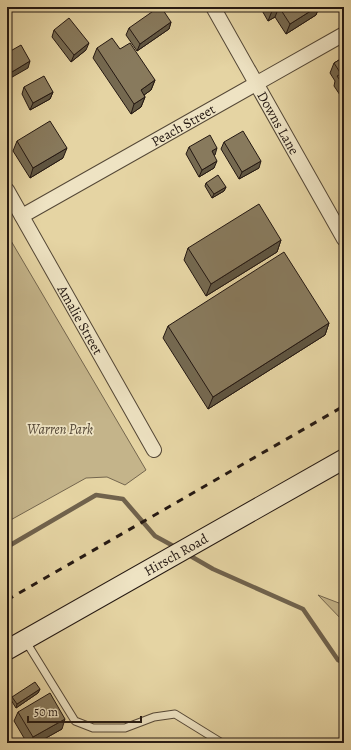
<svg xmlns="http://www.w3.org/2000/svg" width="351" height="750" viewBox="0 0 351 750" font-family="Alegreya,serif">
<rect width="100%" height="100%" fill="#e5d4a3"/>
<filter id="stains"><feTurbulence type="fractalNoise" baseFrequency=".005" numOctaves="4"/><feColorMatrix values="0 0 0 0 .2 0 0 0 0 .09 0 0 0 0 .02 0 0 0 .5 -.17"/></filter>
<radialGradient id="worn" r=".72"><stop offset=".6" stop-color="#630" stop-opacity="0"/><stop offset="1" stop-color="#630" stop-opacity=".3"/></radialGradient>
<g fill="#c4b48a" stroke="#74664e">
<path d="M7 234 146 470 125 485 107 477 86 478 7 522Z"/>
<path d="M318 595 344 605V622Z"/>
</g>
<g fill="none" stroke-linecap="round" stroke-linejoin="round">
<g stroke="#70624c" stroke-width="4.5">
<path d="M7 547 96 495 123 499 155 536 177 548"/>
<path d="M187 554 213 569 303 609 338 660 344 663"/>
</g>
<g stroke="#544736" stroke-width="9">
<path id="lane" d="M25 640 75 721 93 728H125L154 717 175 714 222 743"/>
</g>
<g stroke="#544736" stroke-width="16">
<g id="street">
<path id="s1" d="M213 7 344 239"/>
<path id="s2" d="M7 190 154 450"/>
<path id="s3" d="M22 216 344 34"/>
</g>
</g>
<g stroke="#241812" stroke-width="21">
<g id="secondary">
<path id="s4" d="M7 650 344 459"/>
</g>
</g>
<use href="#lane" stroke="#eee3c3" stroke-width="7"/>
<use href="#street" stroke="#eee3c3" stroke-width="14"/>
<use href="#secondary" stroke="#eee3c3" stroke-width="19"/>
<path stroke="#241812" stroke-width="3" stroke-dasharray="7 7" stroke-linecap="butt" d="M7 600 344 406"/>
</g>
<g fill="#756950" stroke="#241812">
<path d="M260 7H319L316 15 286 34 275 17 268 21Z"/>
<path d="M171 22 169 29 137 51 126 35 129 28Z"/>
<path d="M54 30 86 50 71 62 52 37Z"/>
<path d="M97 48 120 49 155 80 151 90 144 95 145 97 141 107 131 114 93 58Z"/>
<path d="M344 57V101L334 86 335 81 330 73 334 63Z"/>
<path d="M24 87 53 92 50 99 30 110 22 94Z"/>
<path d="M17 141 63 158 30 178 13 151Z"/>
<path d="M224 142 259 168 239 179 221 149Z"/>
<path d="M189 147 215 155 214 156V168L199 177 186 154Z"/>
<path d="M206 183 226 187 224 191 212 198 205 186Z"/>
<path d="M281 240 277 252 206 296 184 260 188 248Z"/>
<path d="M329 323 325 335 208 409 163 338 168 326Z"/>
<path d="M40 689 38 693 16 708 11 700 12 697Z"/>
<path d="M18 712 62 729 37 743H27L14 721Z"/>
</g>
<g fill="#5f5541" stroke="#241812">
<path d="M279 7 275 17 268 21 272 11Z"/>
<path d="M317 7H319L316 15 286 34 290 24Z"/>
<path d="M171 22 169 29 137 51 140 44Z"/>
<path d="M89 43 86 50 71 62 74 55Z"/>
<path d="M30 61 28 68 7 80V75Z"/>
<path d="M155 80 151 90 137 100 141 90Z"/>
<path d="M53 92 50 99 30 110 33 103Z"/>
<path d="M145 97 141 107 131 114 134 104Z"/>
<path d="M67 148 63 158 30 178 33 168Z"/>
<path d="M217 148 215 155 209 158 212 151Z"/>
<path d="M217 161 214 168 199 177 202 170Z"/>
<path d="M261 161 259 168 239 179 242 172Z"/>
<path d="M226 187 224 191 212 198 214 194Z"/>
<path d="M281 240 277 252 206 296 211 284Z"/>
<path d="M329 323 325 335 208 409 213 397Z"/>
<path d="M40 689 38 693 16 708 17 704Z"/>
<path d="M65 719 62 729 37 743H31L33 737Z"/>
</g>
<g fill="#887a5d" stroke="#241812">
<path d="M159 7H161L171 22 140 44 129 28Z"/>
<path d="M269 7H278L272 11Z"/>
<path d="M279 7H317L290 24Z"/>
<path d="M69 18 89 43 74 55 54 30Z"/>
<path d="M112 38 120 49 130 43 155 80 141 90 145 97 134 104 97 48Z"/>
<path d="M21 45 30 61 7 75V53Z"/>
<path d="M344 57V86L337 76 341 74 334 63Z"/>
<path d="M44 76 53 92 33 103 24 87Z"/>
<path d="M50 121 67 148 33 168 17 141Z"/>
<path d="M243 131 261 161 242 172 224 142Z"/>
<path d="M210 135 217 148 212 151 217 161 202 170 189 147Z"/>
<path d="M218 175 226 187 214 194 206 183Z"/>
<path d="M259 204 281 240 211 284 188 248Z"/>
<path d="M284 252 329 323 213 397 168 326Z"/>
<path d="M35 682 40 689 17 704 12 697Z"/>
<path d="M50 693 65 719 33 737 18 712Z"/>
</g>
<g text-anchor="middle" stroke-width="3.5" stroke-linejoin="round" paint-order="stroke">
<g font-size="14" fill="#241812" stroke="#eee3c3">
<text dy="5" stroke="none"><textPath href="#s1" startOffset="133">Downs Lane</textPath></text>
<text dy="5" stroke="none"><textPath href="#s3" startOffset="185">Peach Street</textPath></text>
<text dy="5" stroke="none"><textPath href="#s2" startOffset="149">Amalie Street</textPath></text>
<text dy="5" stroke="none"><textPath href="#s4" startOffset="194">Hirsch Road</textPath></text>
</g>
<g font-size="14" font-style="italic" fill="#544736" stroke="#eee3c3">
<text x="60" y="434">Warren Park</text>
</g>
</g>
<rect width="351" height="750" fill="none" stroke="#e5d4a3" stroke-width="24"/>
<rect x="8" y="8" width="335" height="734" fill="none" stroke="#241812" stroke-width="2"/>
<rect x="12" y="12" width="327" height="726" fill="none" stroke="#241812"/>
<path d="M28 716v6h113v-6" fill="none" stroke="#241812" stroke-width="2"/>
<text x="34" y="716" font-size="12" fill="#241812" stroke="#eee3c3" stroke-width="3" paint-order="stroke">50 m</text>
<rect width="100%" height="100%" filter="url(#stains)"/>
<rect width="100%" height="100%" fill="url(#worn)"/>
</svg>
